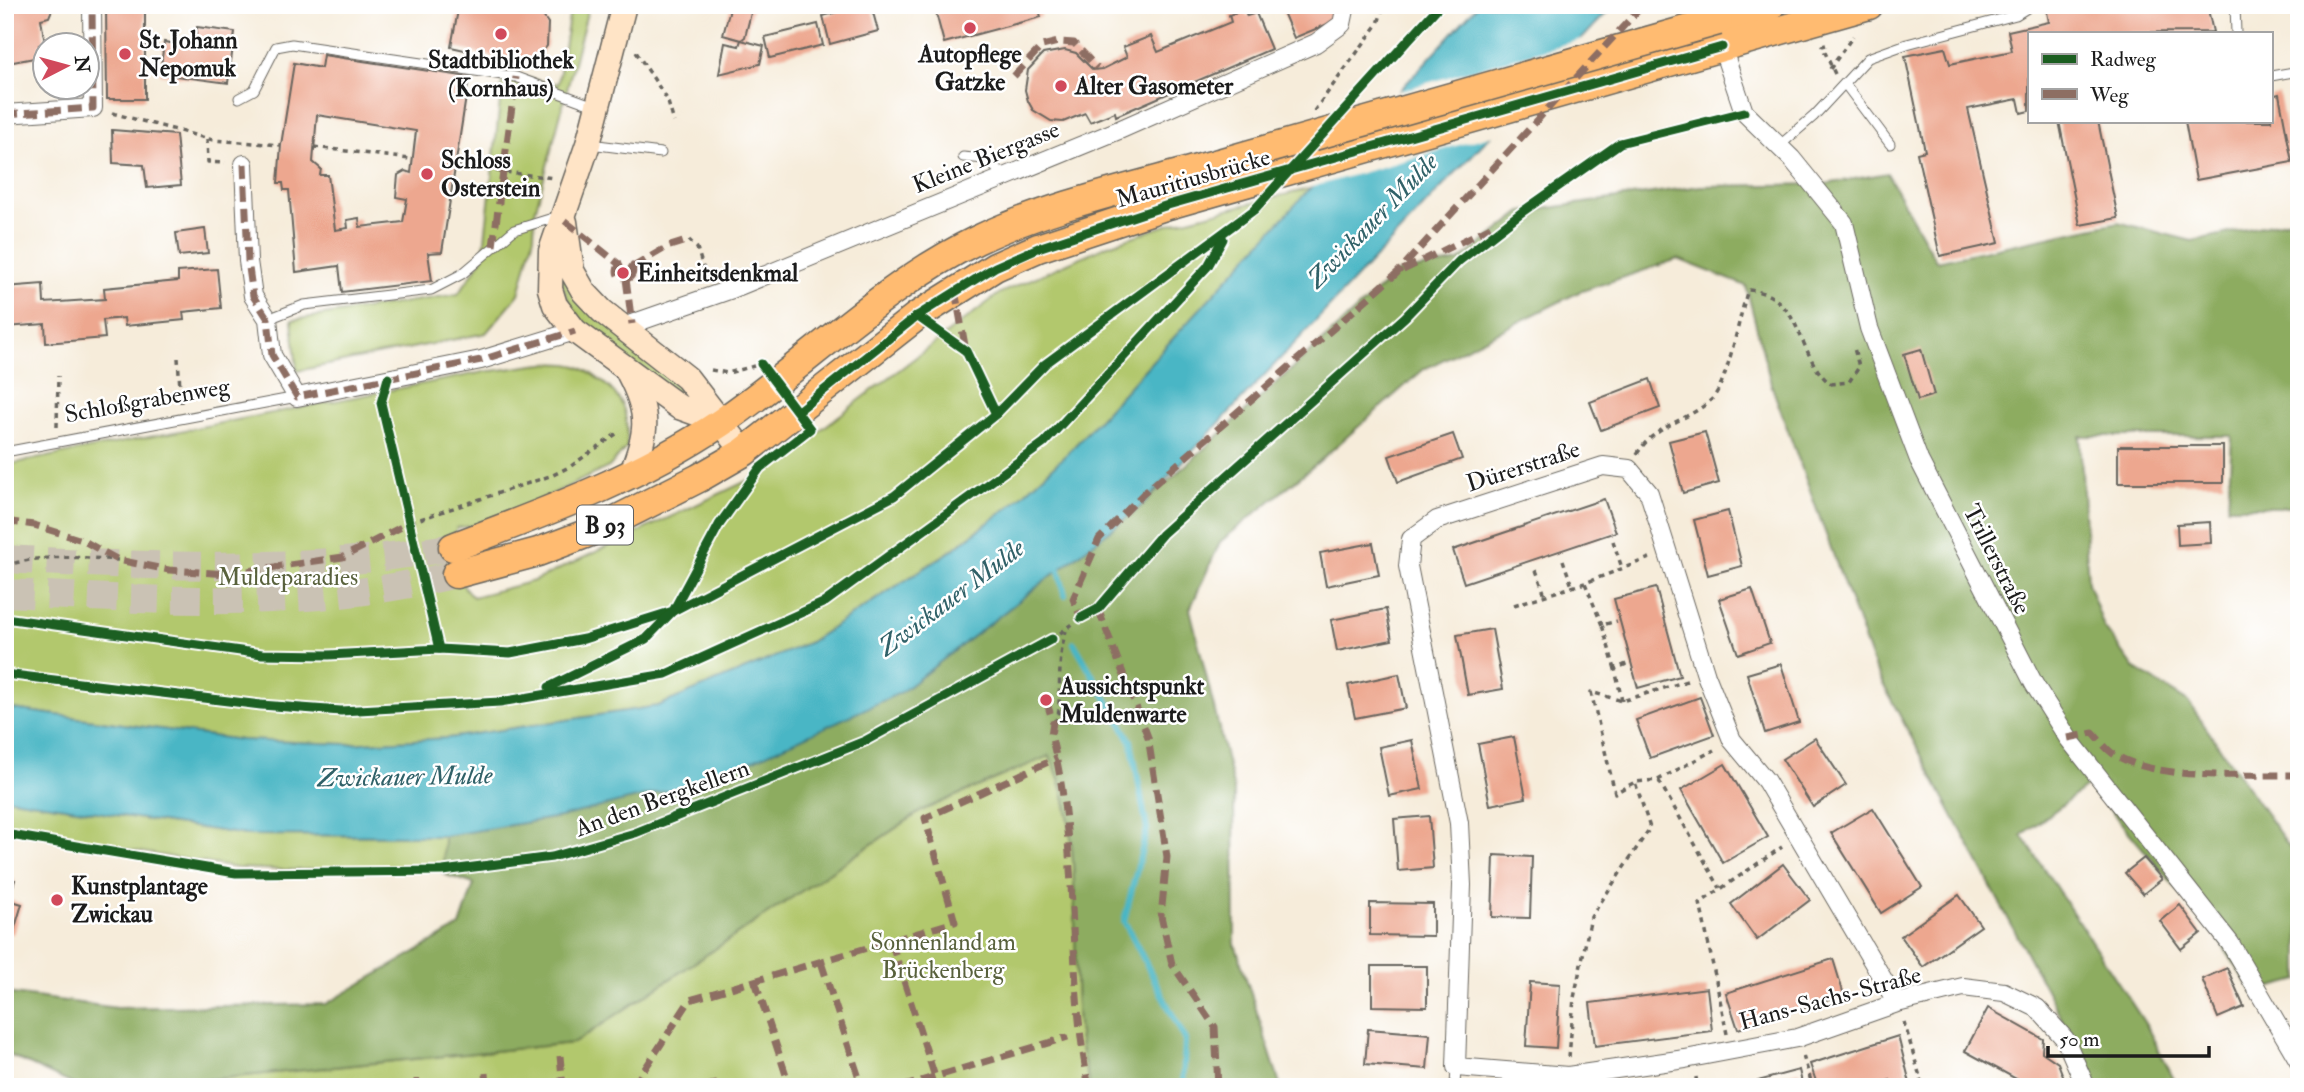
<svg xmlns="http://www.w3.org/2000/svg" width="2304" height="1092" viewBox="0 0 2304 1092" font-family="'IM FELL Double Pica',serif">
<rect width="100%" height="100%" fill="#fff"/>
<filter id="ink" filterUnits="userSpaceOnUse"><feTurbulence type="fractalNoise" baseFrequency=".0143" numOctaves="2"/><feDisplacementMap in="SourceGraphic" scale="14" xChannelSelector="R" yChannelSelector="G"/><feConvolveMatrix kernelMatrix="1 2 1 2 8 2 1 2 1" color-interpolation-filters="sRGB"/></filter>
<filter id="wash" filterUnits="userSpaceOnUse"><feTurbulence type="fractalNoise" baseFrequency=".00686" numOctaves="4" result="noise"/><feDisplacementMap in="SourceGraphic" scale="28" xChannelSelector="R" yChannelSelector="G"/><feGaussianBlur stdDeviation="1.57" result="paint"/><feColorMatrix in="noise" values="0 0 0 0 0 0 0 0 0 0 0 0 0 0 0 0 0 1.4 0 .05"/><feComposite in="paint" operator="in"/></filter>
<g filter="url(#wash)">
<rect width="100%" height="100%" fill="#f6ecda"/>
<g fill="#b2c86d" stroke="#677244" stroke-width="2">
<path d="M571 5H589L535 212 534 236 519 294 486 333 297 371 292 320 458 294 483 258 503 74 558 84Z"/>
<path d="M1311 188 1070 451 1013 504 950 551 810 642 658 706 448 738 346 744 241 740 5 708V465L489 371C516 369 550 359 577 366 585 368 594 376 600 380 626 398 628 417 627 447L609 467 491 523 457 528C443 553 454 578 473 597L534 581 764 473 1000 293 1108 245 1173 223Z"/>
<path d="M560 272 683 386 677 397C633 364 567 331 560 272Z"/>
<path d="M1049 755C1086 821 1070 957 1079 1034 1081 1052 1086 1070 1090 1087H135L574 1043 923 810Z"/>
<path d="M5 798 246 835 444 836V867L285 870 236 868 5 829Z"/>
</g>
<path fill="#8dac60" stroke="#54643e" stroke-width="2" d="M1887 173 1936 261 2118 222 2192 241 2299 218V507H2228L2232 436H2080L2088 583 2104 627 2134 668 2188 702 2299 861V980L2253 992 2215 934 2089 785 2022 835 2146 1025 2178 1087H2098L1875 669 1771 384 1746 286 1678 259 1579 292 1424 369 1316 464 1220 542 1190 609 1234 790 1235 944 1281 1087H1090C1086 1070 1081 1052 1079 1034 1070 957 1086 820 1049 756L923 810 574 1043 135 1087H79L5 1053V993L117 1008 326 1004 460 926 474 884 443 874 444 836 560 817 900 693 1140 507 1397 273 1459 261 1522 212 1700 186 1826 184Z"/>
<path fill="#49b6c5" stroke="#326970" stroke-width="2" d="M1478 5H1614L1140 507 900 693 710 780 560 817 444 836 246 835 5 798V708L241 740 346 744 448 738 658 706 810 642 951 551 1013 504 1070 451Z"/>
<path fill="#f6ecda" d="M1589 37 1497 134 1305 189 1392 93Z"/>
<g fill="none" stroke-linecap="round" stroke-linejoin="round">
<g stroke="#49b6c5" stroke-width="6">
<path d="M1057 562 1065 595"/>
<path d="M1074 643 1131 741 1147 829 1124 921 1185 1039 1183 1087"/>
</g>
</g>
<g id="blocks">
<g fill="#eda78f" fill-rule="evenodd">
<path d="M5 5H54L49 17 41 19 45 44 39 45 43 60 39 57 8 63 11 59 8 42H5Z"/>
<path d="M106 5 145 6V99H107Z"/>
<path d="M459 5H535L548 23 547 46 539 56 522 63 451 47Z"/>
<path d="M731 5H753L745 37 741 40 723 35Z"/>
<path d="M863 5H871L878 31 830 44 823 16Z"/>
<path d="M966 5H1038L1041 17 944 43 936 13Z"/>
<path d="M1280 5H1338L1335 21 1294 38Z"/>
<path d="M2054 5H2207L2213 32 2029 33V111L2021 113 2018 99 1968 109 1999 243 1940 256 1917 153 1925 151 1905 56 1945 48 1950 64 2012 51 2008 31 2049 22 2046 7Z"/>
<path d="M1244 9 1247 16 1256 13 1271 49 1116 116 1115 112 1090 122 1085 113 1063 122 1051 121 1033 110 1028 101 1025 90 1028 70 1043 54 1065 50 1076 53 1093 70 1103 69 1127 57 1123 47 1151 36 1158 52 1231 22 1229 15Z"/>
<path d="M818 24 823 45 770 58 765 37Z"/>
<path d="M197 27 235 32 228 83 160 74 164 42 190 46V42L195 43Z"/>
<path d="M741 40 764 46 760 64 719 74 725 43 739 46Z"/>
<path d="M323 55 469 77 442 252 428 253 432 281 342 292 339 266 296 272 289 190H284L283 183H278L281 145 294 63 321 68ZM317 115 416 131 411 173 405 171 398 175 396 197 407 199 403 222 360 227 359 218 347 220 348 228 335 230 328 175H320L321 169 313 162Z"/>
<path d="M2279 94 2292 162 2196 180 2185 121H2271V96Z"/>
<path d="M2059 121H2098L2118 218 2080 225Z"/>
<path d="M112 130 176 135 181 185 147 188 144 165 113 163Z"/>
<path d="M205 229 208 253 179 256 176 233Z"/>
<path d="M217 269 221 308 183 312 184 320 125 326 124 318 103 320 105 338 46 343 45 324 6 327 5 287 43 284 44 303 105 299 104 288 178 281V272Z"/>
<path d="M1921 349 1934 395 1918 400 1904 354Z"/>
<path d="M1650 379 1660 408 1601 430 1590 402Z"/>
<path d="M1705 432 1719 483 1683 493 1669 441Z"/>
<path d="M1453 434 1462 459 1398 482 1389 456Z"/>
<rect x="2118" y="446" width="105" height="37"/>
<path d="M1604 499 1616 532 1464 583 1453 550Z"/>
<path d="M1728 511 1742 566 1708 575 1694 520Z"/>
<path d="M2210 522 2211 543 2178 545 2177 524Z"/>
<path d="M1373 543 1379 575 1326 586 1320 553Z"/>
<path d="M1656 588 1680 676 1638 688 1614 599Z"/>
<path d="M1752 589 1770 643 1738 654 1719 599Z"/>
<path d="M1386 609 1392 640 1337 651 1331 620Z"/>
<path d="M1492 629 1503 689 1468 695 1457 635Z"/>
<path d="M1781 664 1799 722 1765 733 1747 674Z"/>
<path d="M1399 674 1406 708 1355 718 1348 685Z"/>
<path d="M1700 697 1714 735 1650 758 1636 720Z"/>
<path d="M1514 737 1526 798 1490 805 1478 744Z"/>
<path d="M1815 738 1846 785 1813 807 1782 759Z"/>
<path d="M1412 740 1422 789 1389 796 1379 747Z"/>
<path d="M1725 764 1768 837 1723 863 1681 790Z"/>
<path d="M1873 808 1922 887 1881 913 1831 833Z"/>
<path d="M1429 816 1433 868 1398 871 1394 819Z"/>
<path d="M1494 855 1532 857 1530 918 1492 917Z"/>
<path d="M2144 858 2162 879 2143 894 2125 873Z"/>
<path d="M1783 864 1810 900 1757 940 1731 904Z"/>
<path d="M5 877 15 880 9 900 22 904 13 934 5 932Z"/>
<path d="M1959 895 1981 926 1923 967 1901 936Z"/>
<path d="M1370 903 1433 904V936L1370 935Z"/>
<path d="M2180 905 2201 933 2181 949 2160 921Z"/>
<path d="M1833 959 1844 995 1738 1029 1726 993Z"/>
<path d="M1372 966H1427V1007L1372 1006Z"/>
<path d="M2227 968 2244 1007 2218 1018 2202 979Z"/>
<path d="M1530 982 1560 984 1556 1048 1526 1046Z"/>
<path d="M1707 988 1712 1031 1595 1046 1590 1003Z"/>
<path d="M1988 1008 2043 1039 2042 1052 2058 1063 2067 1087H2023L2020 1081 1965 1051Z"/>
<path d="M1368 1029 1430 1034 1427 1069 1365 1064Z"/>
<path d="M1898 1036 1911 1087H1892L1890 1080 1869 1087H1818L1810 1064Z"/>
<path d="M1799 1070 1803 1087H1740L1739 1086Z"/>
</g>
</g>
</g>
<g filter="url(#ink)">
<use href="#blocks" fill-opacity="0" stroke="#68655e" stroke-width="2"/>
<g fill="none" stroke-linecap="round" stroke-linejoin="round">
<g stroke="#cac2b4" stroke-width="28" stroke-dasharray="28 14" stroke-linecap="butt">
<path d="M5 559C152 567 308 573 453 547"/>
<path d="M5 593C155 600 310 611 456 574"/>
</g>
<g stroke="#68655e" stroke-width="11">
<g id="service">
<path d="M2235 5 2236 33"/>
<path d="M2271 76 2299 71"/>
<path d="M1845 84 1890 144"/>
<path d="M239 98 254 90 276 47 292 44 516 77 597 107"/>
<path d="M590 144 661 153"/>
<path d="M1779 146 1814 116 1868 58 1907 44 2016 15 2032 5"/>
<path d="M963 157 985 159 1004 175"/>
<path d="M268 319 304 305 431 290 462 274 514 230 559 216"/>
<path d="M5 452 297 397"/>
<path d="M1455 1087 1456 1067"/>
</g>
</g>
<g stroke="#68655e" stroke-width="20">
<g id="minor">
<path d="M1722 47 1744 112 1792 159 1844 223 1869 328 1919 460 2034 684 2068 738 2230 943 2299 1061"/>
<path d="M5 114 93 108 92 5"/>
<path d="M244 164 248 261 253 296 268 319 272 355 297 397 481 360 575 331"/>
<path d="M623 327 732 289 1119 130 1316 43 1342 24 1346 5"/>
<path d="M1897 1003 1766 781 1732 740 1706 675 1649 493 1629 469 1603 466 1437 520 1411 539 1408 566 1459 823 1462 885 1456 1067 1568 1076 1685 1059 1797 1038 1897 1003 1963 987 2004 992 2037 1008 2065 1039 2086 1087"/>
</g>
</g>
<g stroke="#68655e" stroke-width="27">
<g id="secondary">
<path d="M624 5 588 144 551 251 550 289 555 305 575 331 679 407 721 422"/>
<path d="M565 222 572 271 584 292 602 311 687 378 744 452"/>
<path d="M629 374C651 416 647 432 631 475"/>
</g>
</g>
<g stroke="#68655e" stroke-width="31">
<g id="primary">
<path d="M1718 21 1771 5"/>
<path d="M453 547C546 512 639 478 722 422 808 363 882 286 977 240 1053 204 1139 186 1219 163"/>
<path d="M456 574 538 552 596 530 699 478 744 452 917 316 995 267 1038 248 1168 205 1869 5"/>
</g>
</g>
<g stroke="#68655e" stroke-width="3.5" stroke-dasharray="5 5" stroke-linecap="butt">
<path d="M1826 45 1822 46 1835 74"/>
<path d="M636 52 667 99 674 122"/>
<path d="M1830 69 1853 36"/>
<path d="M1314 111 1378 24 1384 5"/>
<path d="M112 113 213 140 281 145"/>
<path d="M207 139 208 162 225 163"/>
<path d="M314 147 410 159"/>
<path d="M456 166 554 178"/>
<path d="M689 240 697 248 706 277"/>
<path d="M178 358 181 403"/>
<path d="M711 370 728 373 754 366"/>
<path d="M57 427 58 376"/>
<path d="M1637 454C1654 425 1688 421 1711 400 1728 384 1739 315 1748 290 1804 294 1796 358 1831 384L1849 382 1859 367 1854 348"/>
<path d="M411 522 553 475 571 466 619 432"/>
<path d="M1613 541 1622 568"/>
<path d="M1563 560 1572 586"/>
<path d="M5 566C41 554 81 557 118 560"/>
<path d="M1536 570 1545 595"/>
<path d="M1514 605 1585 583"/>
<path d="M1602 625 1585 583 1652 557"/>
<path d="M1052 639 1081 618"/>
<path d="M1615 669 1602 625 1617 621"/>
<path d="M1687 681 1622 701 1591 692 1615 793 1635 782 1658 780 1714 750"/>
<path d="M1622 701 1615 669 1629 663"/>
<path d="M1053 722 1058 718C1061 688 1057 660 1066 631"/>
<path d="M1659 781 1720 888"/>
<path d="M1904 1022 1923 1087"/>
<path d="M1727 1034 1700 903 1782 847"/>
<path d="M1803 1056 1813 1087"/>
<path d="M1569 1057 1574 998 1591 917 1650 828 1635 782"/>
<path d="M1696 1077 1697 1087"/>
</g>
<use href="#service" stroke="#fff" stroke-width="9"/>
<use href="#minor" stroke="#fff" stroke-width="18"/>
<use href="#secondary" stroke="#ffe4c6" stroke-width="24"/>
<use href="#primary" stroke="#ffbb71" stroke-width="28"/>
<g stroke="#68655e" stroke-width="31" stroke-linecap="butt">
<path id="primary-bridge" d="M1219 163 1718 21"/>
</g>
<use href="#primary-bridge" stroke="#ffbb71" stroke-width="28"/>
<g stroke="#8d6e63" stroke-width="7" stroke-dasharray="14 7" stroke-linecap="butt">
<path d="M1014 76 1042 46 1058 42 1074 43 1097 68"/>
<path d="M5 114 93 108 92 5"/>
<path d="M244 164 248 261 253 296 268 319 272 355 297 397 481 360 575 331"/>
<path d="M565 221 620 265"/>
<path d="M493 246 516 77"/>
<circle cx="625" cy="271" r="8"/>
<path d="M633 267 667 247 689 240"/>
<path d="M1403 270 1491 227"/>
<path d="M626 279 632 324"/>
<path d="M955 290 966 351"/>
<path d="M5 521 34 525 82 540 118 560 169 570 228 574 343 557 411 522"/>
<path d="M1098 609 1148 737 1167 857 1161 916 1172 964 1215 1027 1218 1087"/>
<path d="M1086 615 1081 618 1073 599 1099 539 1143 494 1397 273 1643 5"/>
<path d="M1046 700 1053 722 1051 735C1081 851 1065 971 1089 1087"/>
<path d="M2068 738 2093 733C2099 739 2105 748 2112 753 2155 782 2248 774 2299 775"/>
<path d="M891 941 935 1077"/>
<path d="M821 962 862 1087"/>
<path d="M755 981 790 1087"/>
<path d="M560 1056 563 1087"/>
<path d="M486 1073 487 1087"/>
<path d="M417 1079V1087"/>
<path d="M713 1081 714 1087"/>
<path d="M633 1087 690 1000 955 922 925 818 1057 758"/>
<path d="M901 1087 1068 1037"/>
</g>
<g stroke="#fff" stroke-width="13">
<g id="cycleway">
<path d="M917 316 966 351 996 414"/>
<path d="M388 378 381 403 439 649"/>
<path d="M798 411 917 316 995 267 1038 248 1168 205 1722 47"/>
<path d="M5 618 262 654 329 655 439 649 510 653 584 639 673 611 894 496 996 414 1045 364 1254 210 1440 5"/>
<path d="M1081 618 1098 609 1162 534 1405 317 1459 261 1522 212 1620 143 1744 112"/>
<path d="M5 674 261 705 341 711 500 702 666 674 825 602 1044 443 1208 266 1223 239"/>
<path d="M549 687 646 639 673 611 719 525 760 468 810 429 761 364"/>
<path d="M5 834 236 873 443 871 552 857 635 833 865 741 1052 639"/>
</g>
</g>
<use href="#cycleway" stroke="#1b5e20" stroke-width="9"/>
</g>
</g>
<g fill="#d1495b" stroke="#fff" stroke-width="2.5">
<circle cx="970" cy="28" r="7"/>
<circle cx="501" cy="34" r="7"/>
<circle cx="125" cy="54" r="7"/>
<circle cx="1061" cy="86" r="7"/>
<circle cx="427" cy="174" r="7"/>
<circle cx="623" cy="273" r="7"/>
<circle cx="1046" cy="700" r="7"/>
<circle cx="57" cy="900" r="7"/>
</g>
<g text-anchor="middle" stroke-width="5" stroke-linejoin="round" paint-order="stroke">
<rect fill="#fff" stroke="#606060" stroke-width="2" x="577" y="505.5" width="56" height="39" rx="5"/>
<g font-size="23" font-weight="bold" fill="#1c1c1c">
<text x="605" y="533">B 93</text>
</g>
<g font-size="24" font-weight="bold" fill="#1c1c1c" stroke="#fff" text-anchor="start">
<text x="139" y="48">St. Johann<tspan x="139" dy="28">Nepomuk</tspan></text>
<text x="970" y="62" text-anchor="middle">Autopflege<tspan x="970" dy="28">Gatzke</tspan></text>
<text x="501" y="68" text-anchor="middle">Stadtbibliothek<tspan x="501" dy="28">(Kornhaus)</tspan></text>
<text x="1075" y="94">Alter Gasometer</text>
<text x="441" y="168">Schloss<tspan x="441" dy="28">Osterstein</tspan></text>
<text x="637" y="281">Einheitsdenkmal</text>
<text x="1060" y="694">Aussichtspunkt<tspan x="1060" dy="28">Muldenwarte</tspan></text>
<text x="71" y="894">Kunstplantage<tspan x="71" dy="28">Zwickau</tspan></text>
</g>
<g font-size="24" fill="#1c1c1c" stroke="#fff">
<text transform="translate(986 157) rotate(-22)" y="8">Kleine Biergasse</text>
<text transform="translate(1193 178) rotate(-16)" y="8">Mauritiusbrücke</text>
<text transform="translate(147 400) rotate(-10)" y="8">Schloßgrabenweg</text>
<text transform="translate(1523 466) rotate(-18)" y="8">Dürerstraße</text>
<text transform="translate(1997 559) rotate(63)" y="8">Trillerstraße</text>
<text transform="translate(662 798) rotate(-20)" y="8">An den Bergkellern</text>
<text transform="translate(1830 998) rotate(-15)" y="8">Hans-Sachs-Straße</text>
</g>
<g font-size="24" fill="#58613c" stroke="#fff">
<text x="288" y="585">Muldeparadies</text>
<text x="943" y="950">Sonnenland am<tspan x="943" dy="28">Brückenberg</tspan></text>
</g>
<g font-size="26" font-style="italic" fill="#306168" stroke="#fff">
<text transform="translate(1372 220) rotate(-46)" y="9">Zwickauer Mulde</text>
<text transform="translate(951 597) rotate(-37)" y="9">Zwickauer Mulde</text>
<text transform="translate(405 776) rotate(-1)" y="9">Zwickauer Mulde</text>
</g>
</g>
<rect width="2304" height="1092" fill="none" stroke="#fff" stroke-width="28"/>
<rect x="2028" y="32" width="245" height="91" fill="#ffffff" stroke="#a4a4a4" stroke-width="2"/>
<rect x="2042" y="54" width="35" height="10" fill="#1b5e20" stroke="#a4a4a4" stroke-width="2"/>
<text x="2090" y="66" font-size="21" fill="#1c1c1c">Radweg</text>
<rect x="2042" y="89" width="35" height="10" fill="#8d6e63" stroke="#a4a4a4" stroke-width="2"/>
<text x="2090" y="102" font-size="21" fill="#1c1c1c">Weg</text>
<g transform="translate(66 66) rotate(84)"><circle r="33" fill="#ffffff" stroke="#a4a4a4" stroke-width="2"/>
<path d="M0-5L12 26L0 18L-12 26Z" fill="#d1495b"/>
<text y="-10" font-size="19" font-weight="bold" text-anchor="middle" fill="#1c1c1c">N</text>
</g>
<path d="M2048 1046v10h161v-10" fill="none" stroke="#1c1c1c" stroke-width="3.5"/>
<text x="2059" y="1046" font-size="21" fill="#1c1c1c" stroke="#ffffff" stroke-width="5" paint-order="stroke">50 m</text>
</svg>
